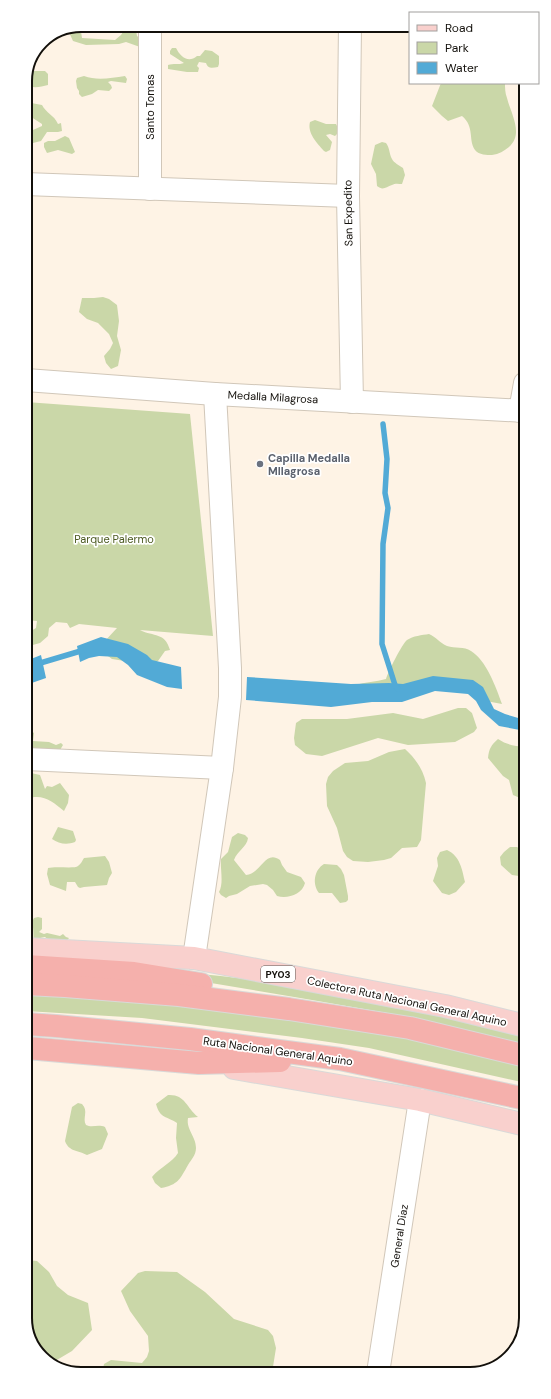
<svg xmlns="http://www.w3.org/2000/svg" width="551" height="1399" viewBox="0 0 551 1399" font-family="'DM Sans',sans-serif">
<rect width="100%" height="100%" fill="#fef3e5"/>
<g fill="#cad7a8">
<path d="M80 25 82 38 115 40 121 35 128 25H143L138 26 136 30 137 36 143 41 140 47 126 42 119 44 86 45 73 41 68 30Z"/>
<path d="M172 48H176C180 56 188 64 197 56H200L205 50 212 51 219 56V64L218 67C212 68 208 69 206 63L199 62 197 66 199 68 198 72H187L168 69V65C173 63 179 65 184 63L170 54V51Z"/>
<path d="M28 71H45L48 74V85C40 87 32 89 25 84V77Z"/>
<path d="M84 76C97 81 111 78 125 76L127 79 126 83 111 81 108 82 111 85 112 88 109 91 98 90 92 94 82 97 79 94V91L77 88 76 81 77 78Z"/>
<path d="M441 83H505C505 88 505 93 507 98 511 114 524 134 509 147 504 151 499 154 492 155 487 155 479 155 475 150 468 140 475 127 462 116L448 121 442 116 432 106Z"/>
<path d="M26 102 42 105C46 113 54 115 58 124L61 123 62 131 58 132H47L41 141 33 143 32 138 33 130 42 126V124L25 113Z"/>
<path d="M315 120 326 124H336L338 128 337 134 335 136 330 134 326 135 332 142 330 150 326 152 324 151C317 143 307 133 310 122Z"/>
<path d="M65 136 69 138 75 152 72 154 58 150 47 153 44 147V143L48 141H55Z"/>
<path d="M382 142 386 143C390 148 389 154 392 159 394 163 399 165 403 168L405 175 402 184C399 184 395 183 392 185 386 187 383 191 377 186L376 174 371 164 375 145Z"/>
<path d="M103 297 109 299 117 305 119 321 117 336 121 350 118 366 111 369 106 363 104 356 110 349 113 343 109 334 98 323 87 319 79 312 82 298H94Z"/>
<path d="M26 402 190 414 213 636 140 630C154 637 165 632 170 650L165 651 158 661 150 665 112 659 100 650 104 642 117 628 79 624 70 628 67 623 56 622 49 628 48 636 40 643 29 646 26 634 36 628 37 621 26 620Z"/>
<path d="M429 634C436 637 440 643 447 646 455 649 464 646 471 651 486 660 496 687 502 704L486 701 468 688 397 690 355 685C365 682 376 682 386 679 388 672 402 644 407 640 413 636 422 635 429 634Z"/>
<path d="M458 708H466L472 713 477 728 474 732 455 742 408 745 378 738 322 756 306 754 295 745 294 738 296 723 302 719H347L393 713 423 719Z"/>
<path d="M26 727 34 733 33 741 49 742 56 745 61 743 63 745 57 755 26 747Z"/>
<path d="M498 739C507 745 515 746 525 747V795L520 798 513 795 509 780 503 776 488 758C489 749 491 745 498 739Z"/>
<path d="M405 749C415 758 423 769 426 783L421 840 417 847 402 848 391 858 384 860 368 862 353 861 347 857 343 851 337 828 327 806 326 784 328 777 333 771 345 763 368 761 389 752Z"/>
<path d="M31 773 40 775 45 789 47 786 52 787 60 783 69 795 68 803 64 811C52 801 43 793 26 799V776Z"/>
<path d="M58 827 73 831 76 840 75 842C67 845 59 844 52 839Z"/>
<path d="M238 833 245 835 248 838C247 847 237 851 234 860L246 875C261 874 265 849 280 860L282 865 287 872 301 877 305 883C302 895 287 899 277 896L273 890 267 885 263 884 250 886 237 894 229 896 226 898 221 895 219 892C224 883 220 869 221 859L228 852 232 837Z"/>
<path d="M510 847H517L523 851C524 858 522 865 525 870L519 876 512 875 501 865 500 857 504 852Z"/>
<path d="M447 850C460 856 462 869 465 882L456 892 449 895 442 893 433 881 438 866 437 858 440 852Z"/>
<path d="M105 856 109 862 112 873 109 878 107 885 84 887 80 888 78 887 75 882H67L66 891 50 885 47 874 48 868C56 866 75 869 78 866 81 864 82 861 84 858Z"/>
<path d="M324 864 337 865 341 869 344 875 348 896V900L346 902 340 903 332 893H319C312 884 314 870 324 864Z"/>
<path d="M38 917 42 918V929L39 932 44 934 47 933 60 936 63 934 66 937 69 938 64 944 50 941 45 937 40 938 34 943C33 935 34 929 32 922L34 918Z"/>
<path d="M115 967C181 971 248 978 314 989 385 1001 455 1018 526 1032V1046L416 1018 312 1000Z"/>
<path d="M26 993 144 1001 373 1030 526 1063V1083L369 1048 302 1038 142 1018 26 1011Z"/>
<path d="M168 1095C185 1094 186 1107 198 1117L188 1118C186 1130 196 1136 196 1148 196 1155 191 1160 188 1165 180 1179 178 1185 161 1188L155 1183 152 1177C160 1167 172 1163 178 1153L176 1138 177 1123C167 1116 160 1119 156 1104Z"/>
<path d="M78 1103 82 1104C89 1111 82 1118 86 1125 92 1128 98 1124 105 1127L108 1134 102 1149 87 1155C78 1150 69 1152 65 1141L72 1107Z"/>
<path d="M27 1260 37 1261 49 1272 57 1286 68 1295 88 1303 92 1330 72 1351 50 1364 47 1362 27 1333Z"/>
<path d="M145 1271 177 1272 205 1292 234 1319 268 1330 273 1336 276 1348 272 1373H209C201 1369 197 1368 189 1373L102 1374 104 1364 111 1360 142 1363 147 1357 149 1351 148 1336 130 1311 121 1291 138 1273Z"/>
</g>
<g fill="#52aad6">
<path d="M101 637 128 644 147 655 152 660 181 667 182 689 167 687 137 675 128 665 117 657 99 656 89 658 80 662 77 646Z"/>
<path d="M41 655 46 678 26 685V661Z"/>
<path d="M433 676 473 680 483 687 494 709 505 714 525 720V731L499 726 481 710 476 701 468 694 435 691 402 702H372L331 707 246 700 247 677 351 684 389 683 403 684Z"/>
</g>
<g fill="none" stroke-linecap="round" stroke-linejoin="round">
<g stroke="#52aad6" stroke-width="5.5">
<path d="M383 424 387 459 385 493 388 508 383 544 382 644 395 685 398 689"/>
<path d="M37 664 84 650"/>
</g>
<g stroke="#d1c7b9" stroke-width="24">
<g id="minor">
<path d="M350 25 348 196 352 402"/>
<path d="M25 184 348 196"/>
<path d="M150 189V25"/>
<path d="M26 380 215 394 525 411"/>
<path d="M520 411 525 383"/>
<path d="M26 759 222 768"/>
<path d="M194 958 222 768 230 697V668L215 394"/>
<path d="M378 1373 420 1100"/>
</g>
</g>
<g stroke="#d9d9d8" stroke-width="24">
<g id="major">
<path d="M26 949 194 958 445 1006 526 1026"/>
<path d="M234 1068 420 1100 526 1125"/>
</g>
</g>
<g stroke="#d9d9d8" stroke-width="24">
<g id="highway">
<path d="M26 966 134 973 201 984"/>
<path d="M26 984 65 986 179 995 289 1009 410 1028 526 1056"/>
<path d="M27 1024 56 1026 190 1039 340 1059 526 1099"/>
<path d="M27 1048 199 1063 280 1061"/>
</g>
</g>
<use href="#minor" stroke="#fff" stroke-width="22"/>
<use href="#major" stroke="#f9d0cd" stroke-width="22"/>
<use href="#highway" stroke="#f5b0ac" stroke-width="22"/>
</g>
<circle fill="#6b7280" stroke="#fff" stroke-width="1.5" cx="260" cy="464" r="4"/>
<g text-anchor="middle" stroke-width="3.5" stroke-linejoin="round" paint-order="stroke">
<rect fill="#fff" stroke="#5a5854" stroke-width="1" x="261" y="966" width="34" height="16" rx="3"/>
<g font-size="10" font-weight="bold" fill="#13100b">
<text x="278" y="978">PY03</text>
</g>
<g font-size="11" fill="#13100b" stroke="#fff">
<text transform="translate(150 107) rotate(-90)" y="4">Santo Tomas</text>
<text transform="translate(348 213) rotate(-91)" y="4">San Expedito</text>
<text transform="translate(273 397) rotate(3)" y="4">Medalla Milagrosa</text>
<text transform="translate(407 1001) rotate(12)" y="4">Colectora Ruta Nacional General Aquino</text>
<text transform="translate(278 1051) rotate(8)" y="4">Ruta Nacional General Aquino</text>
<text transform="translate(399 1236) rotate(-81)" y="4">General Diaz</text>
</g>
<g font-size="11" font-weight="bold" fill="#5b616d" stroke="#fff" text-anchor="start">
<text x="268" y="462">Capilla Medalla<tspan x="268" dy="13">MIlagrosa</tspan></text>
</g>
<g font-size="11" fill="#4c5a21" stroke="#fff">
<text x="114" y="543">Parque Palermo</text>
</g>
</g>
<path d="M0 0H551V1399H0ZM81 32H470A49 49 0 0 1 519 81V1318A49 49 0 0 1 470 1367H81A49 49 0 0 1 32 1318V81A49 49 0 0 1 81 32Z" fill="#fff" fill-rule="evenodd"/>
<path fill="none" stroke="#13100b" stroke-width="2" d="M81 32H470A49 49 0 0 1 519 81V1318A49 49 0 0 1 470 1367H81A49 49 0 0 1 32 1318V81A49 49 0 0 1 81 32Z"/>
<rect x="409" y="12" width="130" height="72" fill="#ffffff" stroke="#a19f9d"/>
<rect x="417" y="25" width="20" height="6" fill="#f9d0cd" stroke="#a19f9d"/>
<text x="445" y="32" font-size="12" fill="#13100b">Road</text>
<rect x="417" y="42" width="20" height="12" fill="#cad7a8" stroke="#a19f9d"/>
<text x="445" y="52" font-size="12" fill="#13100b">Park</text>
<rect x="417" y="62" width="20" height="12" fill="#52aad6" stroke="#a19f9d"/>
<text x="445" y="72" font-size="12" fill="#13100b">Water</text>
</svg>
